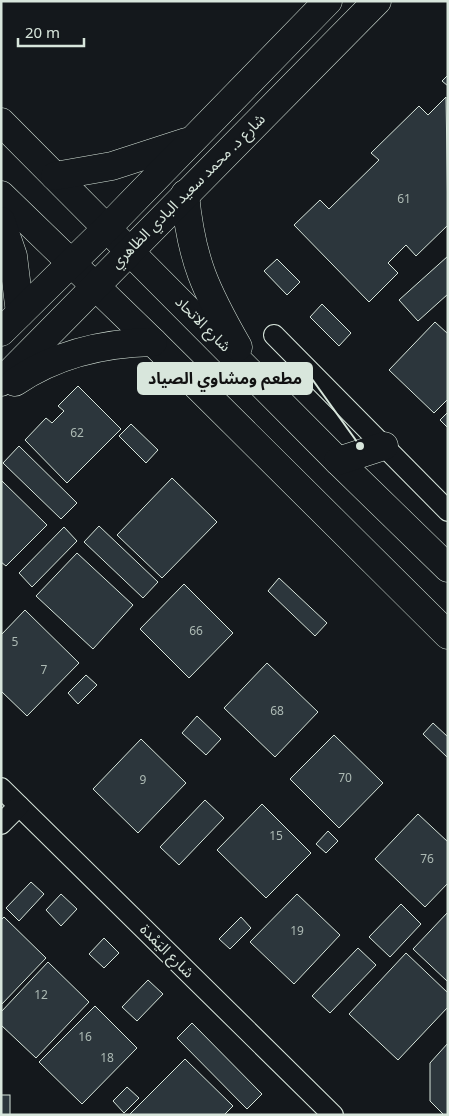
<svg xmlns="http://www.w3.org/2000/svg" width="449" height="1116" viewBox="0 0 449 1116" font-family="'Noto Sans','Noto Sans Arabic',sans-serif">
<rect width="100%" height="100%" fill="#14181c"/>
<g fill="#2c363c" stroke="#d8e6dc">
<path d="M448 75V86L442 81Z"/>
<path d="M446 97 448 225 416 256 406 245 388 263 398 273 369 302 294 225 320 200 329 209 379 160 371 153 419 106 428 115Z"/>
<path d="M448 256V294L418 321 399 300Z"/>
<path d="M277 259 300 282 287 295 264 271Z"/>
<path d="M322 304 351 333 339 346 310 317Z"/>
<path d="M435 322 448 334V399L434 413 389 370Z"/>
<path d="M78 386 121 429 67 483 25 440 46 418 52 423 64 411 58 406Z"/>
<path d="M448 412V428L440 420Z"/>
<path d="M131 424 158 450 146 463 119 436Z"/>
<path d="M19 446 77 503 61 519 3 463Z"/>
<path d="M172 478 217 522 162 578 117 535Z"/>
<path d="M1 480 47 525 6 566 1 562Z"/>
<path d="M99 526 158 582 143 598 84 542Z"/>
<path d="M64 527 77 541 32 587 19 573Z"/>
<path d="M77 553 133 605 93 649 36 596Z"/>
<path d="M279 578 327 623 315 636 268 591Z"/>
<path d="M184 584 233 633 189 678 140 629Z"/>
<path d="M25 610 79 663 27 716 1 691V635Z"/>
<path d="M267 663 318 712 275 757 224 708Z"/>
<path d="M86 675 97 685 78 704 68 693Z"/>
<path d="M197 716 221 739 206 755 182 733Z"/>
<path d="M433 723 448 737V758L423 734Z"/>
<path d="M334 735 383 783 339 828 290 779Z"/>
<path d="M141 739 186 783 138 833 93 789Z"/>
<path d="M205 800 224 818 179 865 160 847Z"/>
<path d="M262 804 311 853 266 898 217 850Z"/>
<path d="M418 814 448 842V883L425 907 375 859Z"/>
<path d="M328 831 338 841 326 853 316 844Z"/>
<path d="M31 882 44 894 19 921 6 908Z"/>
<path d="M61 894 77 909 61 926 46 910Z"/>
<path d="M297 894 340 935 294 984 250 942Z"/>
<path d="M401 904 421 924 390 957 369 937Z"/>
<path d="M448 912V980L447 981 413 949Z"/>
<path d="M4 917 46 958 1 1005V920Z"/>
<path d="M241 917 251 928 230 949 219 939Z"/>
<path d="M104 938 119 953 104 968 89 954Z"/>
<path d="M358 948 376 965 330 1013 312 996Z"/>
<path d="M406 953 448 993V1007L398 1060 349 1014Z"/>
<path d="M48 962 89 1002 36 1058 1 1025V1012Z"/>
<path d="M148 980 163 994 137 1021 122 1007Z"/>
<path d="M95 1006 137 1048 82 1104 39 1062Z"/>
<path d="M192 1023 262 1094 247 1109 177 1038Z"/>
<path d="M448 1043V1115H444L430 1101V1063Z"/>
<path d="M185 1059 233 1106 224 1115H129Z"/>
<path d="M127 1087 139 1098 124 1113 113 1101Z"/>
<rect x="1" y="1095" width="9" height="20"/>
</g>
<g fill="none" stroke-linecap="round" stroke-linejoin="round">
<g stroke="#d8e6dc" stroke-width="22">
<g id="street">
<path d="M274 335 448 511"/>
<path d="M1 788 333 1115"/>
<path d="M1 824 19 806"/>
</g>
</g>
<g stroke="#d8e6dc" stroke-width="29">
<g id="secondary">
<path d="M1 122 338 461 448 568"/>
<path d="M55 176 112 166 186 142"/>
<path d="M185 194C191 260 206 291 238 347"/>
<path d="M1 195 153 342 448 635"/>
<path d="M1 221 13 256 20 313"/>
<path d="M1 332 107 228 328 1"/>
<path d="M1 382 377 1"/>
<path d="M15 382C56 354 103 343 153 342"/>
<path d="M338 461 384 446"/>
</g>
</g>
<use href="#street" stroke="#14181c" stroke-width="20"/>
<use href="#secondary" stroke="#14181c" stroke-width="28"/>
</g>
<g text-anchor="middle" stroke-width="4" stroke-linejoin="round" paint-order="stroke">
<g font-size="12" fill="#adbab4">
<text x="404" y="203">61</text>
<text x="77" y="437">62</text>
<text x="196" y="635">66</text>
<text x="15" y="646">5</text>
<text x="44" y="674">7</text>
<text x="277" y="715">68</text>
<text x="345" y="782">70</text>
<text x="143" y="784">9</text>
<text x="276" y="840">15</text>
<text x="427" y="863">76</text>
<text x="297" y="935">19</text>
<text x="41" y="999">12</text>
<text x="85" y="1041">16</text>
<text x="107" y="1062">18</text>
</g>
<g font-size="15" fill="#d8e6dc" stroke="#14181c">
<text transform="translate(188 191) rotate(-45)" y="5">شارع د. محمد سعيد البادي الظاهري</text>
<text transform="translate(203 324) rotate(45)" y="5">شارع الاتحاد</text>
<text transform="translate(167 951) rotate(45)" y="5">شارع اليَمْدة</text>
</g>
</g>
<path fill="none" stroke="#d8e6dc" stroke-width="2" d="M360 446L312 379"/>
<circle fill="#d8e6dc" stroke="#14181c" stroke-width="2" cx="360" cy="446" r="5"/>
<rect fill="#d8e6dc" stroke="#d8e6dc" stroke-width="2" x="138" y="363" width="174" height="31" rx="5"/>
<g font-size="16" text-anchor="middle" font-weight="bold" fill="#111">
<text x="225" y="384">مطعم ومشاوي الصياد</text>
</g>
<rect width="449" height="1116" fill="none" stroke="#d8e6dc" stroke-width="5"/>
<path d="M18 38v8h66v-8" fill="none" stroke="#d8e6dc" stroke-width="2.5"/>
<text x="25" y="38" font-size="15" fill="#d8e6dc" stroke="#14181c" stroke-width="4" paint-order="stroke">20 m</text>
</svg>
